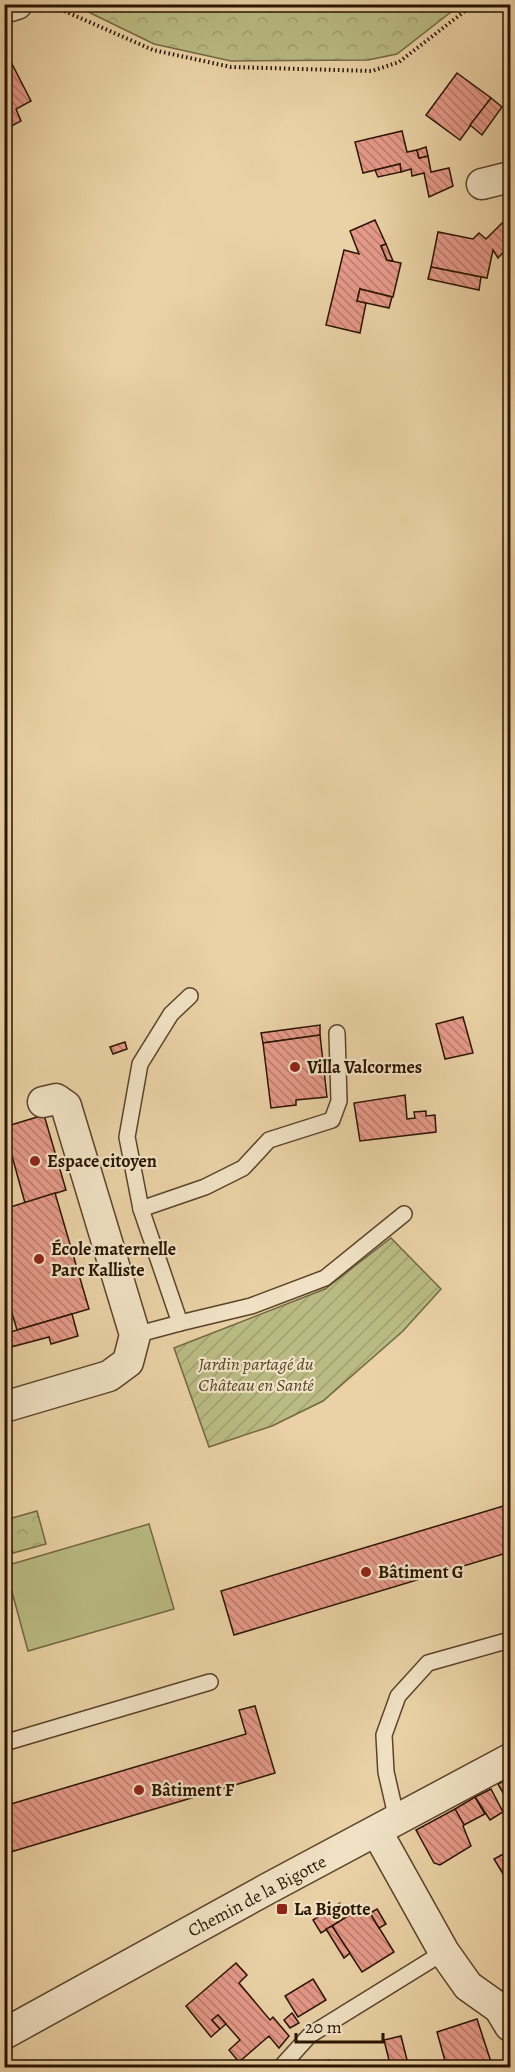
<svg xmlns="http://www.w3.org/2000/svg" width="515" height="2072" viewBox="0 0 515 2072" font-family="Alegreya,serif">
<defs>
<pattern id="forest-crowns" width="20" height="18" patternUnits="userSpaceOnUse" patternTransform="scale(1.5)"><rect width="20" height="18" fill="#babb84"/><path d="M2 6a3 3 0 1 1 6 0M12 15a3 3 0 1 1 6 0" fill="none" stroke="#a0a070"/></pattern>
<pattern id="garden-furrows" width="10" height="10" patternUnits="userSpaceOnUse" patternTransform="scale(1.5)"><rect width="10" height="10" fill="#babb84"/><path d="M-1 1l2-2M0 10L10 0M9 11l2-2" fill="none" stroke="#a0a070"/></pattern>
<pattern id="building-back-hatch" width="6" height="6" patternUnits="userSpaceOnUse" patternTransform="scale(1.5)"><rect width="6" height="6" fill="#e69a8a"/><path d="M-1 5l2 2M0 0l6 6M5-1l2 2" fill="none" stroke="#bb7c6e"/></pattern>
</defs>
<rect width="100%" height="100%" fill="#ead2a6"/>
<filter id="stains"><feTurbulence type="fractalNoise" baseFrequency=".00333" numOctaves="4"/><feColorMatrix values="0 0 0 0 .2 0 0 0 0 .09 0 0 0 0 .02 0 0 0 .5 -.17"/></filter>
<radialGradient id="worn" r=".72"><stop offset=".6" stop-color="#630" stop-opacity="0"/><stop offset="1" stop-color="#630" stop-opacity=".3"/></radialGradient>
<path fill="#babb84" stroke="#726842" stroke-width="1.5" d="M149 1524 174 1609 28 1651 5 1566Z"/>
<g fill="url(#forest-crowns)" stroke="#726842" stroke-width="1.5">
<path d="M74 5 460 4V5L397 54 368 60 231 61 154 44Z"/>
<path d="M37 1511 46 1544 13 1553 5 1520Z"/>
</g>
<path fill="url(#garden-furrows)" stroke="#726842" stroke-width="1.5" d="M391 1238 441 1289 403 1331 323 1401 272 1426 209 1447 174 1348 325 1289Z"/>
<g fill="url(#building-back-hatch)" stroke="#2a1500" stroke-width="1.5">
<path d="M9 58 31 101 16 109 21 121 4 130V60Z"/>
<path d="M457 73 491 98 460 140 426 115Z"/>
<path d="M491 98 502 107 482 135 470 125Z"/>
<path d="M402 131 407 152 417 150 419 158 428 156 431 172 449 168 453 186 429 197 424 173 412 176 411 169 401 172 400 164 363 173 355 142Z"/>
<path d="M426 147 428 156 419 158 417 150Z"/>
<path d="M400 164 401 172 378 177 375 170Z"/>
<path d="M375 220 386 244 381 246 387 260 401 263 393 297 360 289 357 301 366 303 360 333 326 325 344 250 359 254 350 231Z"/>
<path d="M502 223 510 232V245L498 258 493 250 487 278 431 267 438 232 473 239 479 233 486 239Z"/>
<path d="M386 244 393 261 387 260 381 246Z"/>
<path d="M510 259V271L505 266Z"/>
<path d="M431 267 481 277 479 290 428 279Z"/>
<path d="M360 289 392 297 389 308 357 301Z"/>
<path d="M463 1017 473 1053 445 1059 436 1024Z"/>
<path d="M320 1025V1035L263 1043 261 1033Z"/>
<path d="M320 1035 327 1097 296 1100V1105L271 1108 263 1043Z"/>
<path d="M125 1042 127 1049 113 1054 110 1047Z"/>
<path d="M405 1095 407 1119 415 1118 414 1112 426 1111V1116L435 1115 436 1132 360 1141 354 1103Z"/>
<path d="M44 1115 66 1190 25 1203 4 1127Z"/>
<path d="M55 1193 89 1309 17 1330 4 1286V1209Z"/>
<path d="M72 1314 78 1336 51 1344 49 1337 11 1347 7 1333Z"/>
<path d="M510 1504V1552L234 1635 221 1591Z"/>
<path d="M4 1659 10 1675 4 1677Z"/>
<path d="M255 1706 275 1773 4 1854V1806L246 1734 239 1710Z"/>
<path d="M510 1778V1805L498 1784Z"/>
<path d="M491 1789 503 1812 490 1820 475 1797Z"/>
<path d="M475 1797 485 1814 464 1825 455 1809Z"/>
<path d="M455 1809 464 1825 463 1826 471 1846 440 1865 434 1863 416 1830Z"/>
<path d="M507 1852 510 1858V1881L508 1882 494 1859Z"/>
<path d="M340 1903 348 1916 321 1933 313 1920Z"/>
<path d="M365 1905 394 1952 362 1972 332 1926Z"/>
<path d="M377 1909 386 1924 379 1928 370 1913Z"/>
<path d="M332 1926 350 1953 344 1958 326 1929Z"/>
<path d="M236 1963 247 1975 239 1983 270 2020 273 2017 289 2036 279 2048 269 2036 239 2062 229 2050 240 2040 218 2015 212 2020 220 2029 211 2037 186 2006Z"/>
<path d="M313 1979 326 2000 298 2017 285 1996Z"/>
<path d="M292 2013 299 2023 290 2028 284 2020Z"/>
<path d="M218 2015 226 2024 220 2029 212 2020Z"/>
<path d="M477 2019 493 2068H447L437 2032Z"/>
<path d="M401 2036 408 2064 391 2068 384 2040Z"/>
<path d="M329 2060 334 2068H316Z"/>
<path d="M408 2064 410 2068H391Z"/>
</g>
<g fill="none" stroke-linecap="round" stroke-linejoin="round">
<g stroke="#5a442a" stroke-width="18">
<g id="lane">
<path d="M141 1209 205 1187 243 1168 269 1140 332 1120 339 1101 337 1033"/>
<path d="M180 1323 251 1306 325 1278 404 1214"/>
<path d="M135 1335 180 1323 141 1209 127 1137 140 1064 171 1014 190 996"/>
<path d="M4 1743 210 1682"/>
<path d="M397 1820 386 1772 384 1735 398 1696 428 1663 510 1640"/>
<path d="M280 2068 310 2035 444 1952"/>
</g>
</g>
<g stroke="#5a442a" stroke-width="33">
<g id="street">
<path d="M4 8 17 4"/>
<path d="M482 184 510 177"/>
<path d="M4 1407 109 1376 128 1362 135 1335 66 1106 56 1099 43 1102"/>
<path d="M377 1832 444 1952 468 1986 499 2008 510 2026"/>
<path d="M4 2034 267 1889 510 1759"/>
</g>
</g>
<path stroke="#2a1500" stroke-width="4" stroke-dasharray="1.5 3" stroke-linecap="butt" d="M53 4 62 10 153 50 231 67 372 71 399 62 474 4"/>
<use href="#lane" stroke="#f1e2c5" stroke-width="15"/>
<use href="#street" stroke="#f1e2c5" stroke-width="30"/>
</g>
<g fill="#8f2418" stroke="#f1e2c5" stroke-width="2">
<circle cx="295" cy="1067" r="6"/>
<circle cx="35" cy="1161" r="6"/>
<circle cx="39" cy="1259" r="6"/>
<circle cx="366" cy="1572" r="6"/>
<circle cx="139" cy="1790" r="6"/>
<rect x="276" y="1903" width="12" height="12" rx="3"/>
</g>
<g text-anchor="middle" stroke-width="4.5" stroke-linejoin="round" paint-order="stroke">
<g font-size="18" font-weight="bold" fill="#2a1500" stroke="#f1e2c5" text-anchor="start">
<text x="307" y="1073">Villa Valcormes</text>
<text x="47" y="1167">Espace citoyen</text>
<text x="51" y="1255">École maternelle<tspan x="51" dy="21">Parc Kalliste</tspan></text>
<text x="378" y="1578">Bâtiment G</text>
<text x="151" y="1796">Bâtiment F</text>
<text x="294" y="1915">La Bigotte</text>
</g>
<g font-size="18" font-style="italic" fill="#554728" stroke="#f1e2c5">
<text x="256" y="1370">Jardin partagé du<tspan x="256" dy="21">Château en Santé</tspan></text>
</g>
<g font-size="18" fill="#2a1500" stroke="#f1e2c5">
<text transform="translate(257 1896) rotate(-28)" y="6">Chemin de la Bigotte</text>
</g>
</g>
<rect width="515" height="2072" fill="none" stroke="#ead2a6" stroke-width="24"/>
<rect x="6" y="6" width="503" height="2060" fill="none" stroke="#2a1500" stroke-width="3"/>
<rect x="12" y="12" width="491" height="2048" fill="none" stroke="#2a1500" stroke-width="1.5"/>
<path d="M296 2033v9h87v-9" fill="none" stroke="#2a1500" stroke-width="3"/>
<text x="305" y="2033" font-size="18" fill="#2a1500" stroke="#f1e2c5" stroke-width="4.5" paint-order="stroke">20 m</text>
<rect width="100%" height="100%" filter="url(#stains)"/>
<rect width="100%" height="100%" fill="url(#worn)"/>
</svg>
